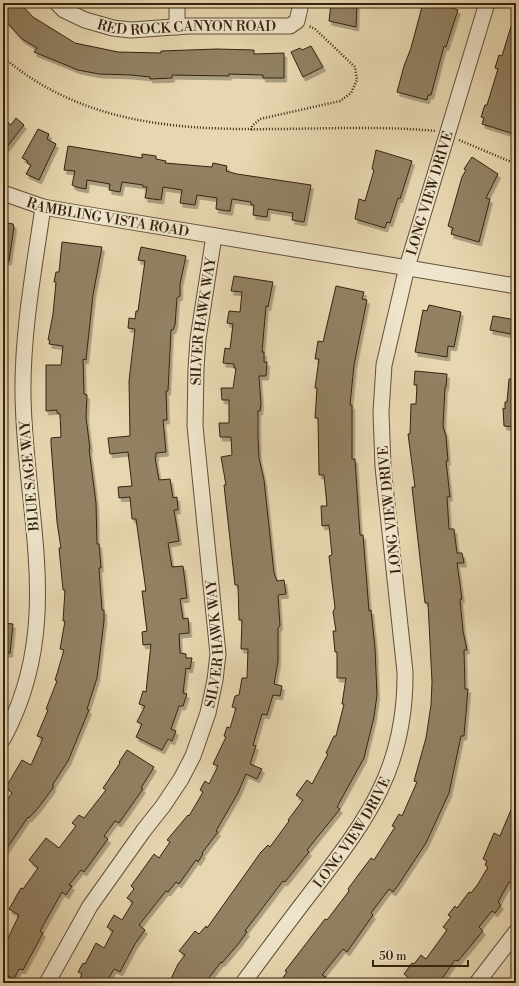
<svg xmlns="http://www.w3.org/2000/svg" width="519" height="986" viewBox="0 0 519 986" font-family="'Libre Bodoni',serif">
<defs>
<filter id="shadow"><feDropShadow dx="2.5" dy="4" stdDeviation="0" flood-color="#0004"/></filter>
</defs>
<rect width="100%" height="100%" fill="#e7d7b0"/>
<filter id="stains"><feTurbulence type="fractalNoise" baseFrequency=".005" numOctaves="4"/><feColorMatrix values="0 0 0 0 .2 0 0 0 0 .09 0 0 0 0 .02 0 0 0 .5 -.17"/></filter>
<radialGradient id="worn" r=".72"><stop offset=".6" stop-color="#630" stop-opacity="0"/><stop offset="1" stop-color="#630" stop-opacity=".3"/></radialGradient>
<g fill="#928163" stroke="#352310" filter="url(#shadow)">
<path d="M3 3H20L33 17 75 43 118 52 161 53V51L217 49 254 50V54L284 53V78H263V75L229 74V76L172 75V78L150 79V77L131 75 99 74 78 70 34 52 37 48 22 39 3 18Z"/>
<path d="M331 3 357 4 356 27 329 21Z"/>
<path d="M423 3H437L458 10 446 47 444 46 431 95H428L427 100 397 92 404 66 411 48Z"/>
<path d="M514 17 516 18V127L514 134 482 124 484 118 481 117 485 105H487L498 69 495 68 499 55 502 56Z"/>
<path d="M311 46 323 67 303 77 291 52 300 48 302 50Z"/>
<path d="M16 118 24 125 3 152V119L11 125Z"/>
<path d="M38 129 49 134 47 139 56 144 39 180 26 174 31 165 27 163 28 161 22 158Z"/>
<path d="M68 146 142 158V154L156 156V159L166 161 165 163 212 167 213 163 227 166 226 171 237 174 311 185 304 222 292 220 293 213 268 209 267 217 253 215 254 205H251V202L232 199 230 211H227L216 209 217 198 197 195 195 205 180 203 182 190 163 187 161 200 145 198 147 187H143V185L122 182 120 192 109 190 110 184 87 180 86 189 76 187 72 185 75 171 64 170Z"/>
<path d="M376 150 412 161 400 199 398 198 390 223 387 222 385 228 355 219 359 199 365 201 374 170 372 169Z"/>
<path d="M472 157 498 174 486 198 490 199 479 242 451 234 453 228 448 226 462 177 466 170 464 169Z"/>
<path d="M3 222 13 224 14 227 9 261H3Z"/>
<path d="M62 242 102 247 93 295 86 360 83 359 84 394 87 395 86 417 90 449H89L96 503 97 544H99L101 568H99L102 610H104V621L97 678 87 709 89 710 68 761 53 784V788L38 808 29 818 28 817 3 854V806L12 793 6 787 22 760 31 765 43 738 37 736 48 710 46 709 57 681 55 680 56 677 64 650 60 649 65 621H63L65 590H63L59 548H61L57 522 51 444V438L61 437 60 414 57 413V410L46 411V365H61L63 346 49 344 50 340H48L53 314 56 282H54L56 272H59Z"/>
<path d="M141 247 186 256 180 284V296L177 298 175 325 173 330H171L168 391H166L167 420H163L166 452 156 453V457H155L159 480 170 479 173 498 177 497 178 510H174L179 541 168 543 172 567 183 566 187 598 180 599 183 619 188 618 189 630V633L179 634 180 653 186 654V658H192L190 669 186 668 183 693 187 694 183 706H179L171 729 176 731 172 741 168 739 162 750 136 737 142 724 137 722 145 706 139 704 143 691 146 692 151 644 143 645 142 632 147 631 142 591H146L136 519H132L130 497 119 498 118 487 132 486 128 452 110 454 108 438 130 436 129 381 135 329 128 328 129 318 135 319 136 311H138L141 289 145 261 138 260Z"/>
<path d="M234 276 273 282 268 307 266 306 262 352H264V362H267L266 376H259L261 404 260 411H258V437L259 458 264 480 274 573 277 581 284 580 286 594 278 595 280 626 278 628V661L274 684 282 686 280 696 273 695 267 715 262 714 253 745 256 746 250 764 262 769 257 779 246 774 238 793 216 831 218 832 202 853 203 854 198 862 196 860 179 884 176 882 168 892 166 891 139 925 145 930 135 944 120 972 114 969 106 983H78L82 974 78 972 83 963 85 964 96 943 104 948 113 931 107 927 114 915 122 920 133 902 127 898 134 889 131 886 154 854 159 858 170 842 167 840 188 815 189 816 203 792 200 790 205 781 209 784 218 766 213 764 226 737 224 736 227 727 230 728 236 708 232 707 235 696 239 695 242 678H247L248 649H241L242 620H239L238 585H235L224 485H226L221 457 232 455 231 437H220L219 423H229V400H222L221 388H233L236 368H234V364L223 363 225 348 230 349 233 324 227 323 229 311 240 312 242 292 231 291Z"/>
<path d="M336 286 364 292 362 299 367 300 354 365 350 405H352V459H355L360 535H363L369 611 371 610 375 648 377 695 374 717 364 758 337 807 340 809 307 850 309 852 285 882 283 881 245 931 247 932 239 943 222 963 221 962 205 983H169L178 964 185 955 179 951 195 931 199 934 206 926 207 928 261 852 268 845 270 847 289 821 288 820 303 800 296 795 307 780 312 784 328 754 326 753 334 736H336L344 704H342L346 678H337V652H335L333 631H336L333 612 335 608 329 556 332 555 329 525 322 526 321 506H327L324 475H319L318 418H315L317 388H315L319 359H315L318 341 323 342Z"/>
<path d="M429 305 461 312 454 347 448 346 447 357 415 352 423 310 427 311Z"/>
<path d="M493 316 516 320V335L490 330Z"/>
<path d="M415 371 447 374 446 387H445L443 426 446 436 448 461H446L450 497H447L449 529H454L457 553H462L464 563H457L462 599H460L463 631 467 650H464L465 689H468L464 736H461L449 793 426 843 399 884 393 892 389 889 371 913 373 915 347 952 343 949 322 975 326 977 321 983H279L287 972 285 971 325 919 327 920 349 891 348 889 356 878 371 858 374 860 395 827 392 826 399 814 402 816 417 782 414 781 426 738 431 705 432 682 428 603H425L412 487H415L408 434H410L411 404H416L417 385H414Z"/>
<path d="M509 379H516V427L504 426 503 408 505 409V402H507Z"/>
<path d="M3 623 13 624 10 653H3Z"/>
<path d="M127 750 154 767 141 788 143 789 119 823 115 821 104 836 108 839 84 872 81 870 69 885 72 886 66 895 62 892 40 931 43 933 23 970 19 969 14 979 3 973V949L19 915 9 909 21 888 23 889 38 868 29 860 46 838 59 848 76 826 72 823 79 815 84 818 106 790 103 788 120 763 119 762Z"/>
<path d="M516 798V886L509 882 498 902 501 905 495 913 492 911 479 927 483 931 458 961 455 960 439 983H406L409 978 404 974 412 963 414 964 421 955 426 959 447 930 443 927 451 917 448 915 455 906 457 908 469 892 471 893 478 884 488 867 485 865 487 861 483 859 494 833 500 836Z"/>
</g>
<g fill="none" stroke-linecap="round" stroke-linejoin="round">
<g stroke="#625038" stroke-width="17">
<g id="minor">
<path id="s1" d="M57 3 64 10 85 20 113 28 131 30 188 26H290L297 21 301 3"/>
<path d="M177 3V27"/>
<path id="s2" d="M3 193 43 207 66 211 516 286"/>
<path d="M3 739C65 625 25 517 23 396 22 333 34 269 43 207"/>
<path id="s3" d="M47 983 90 906 144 830 163 806 181 779 193 756 208 713 215 680 218 654 195 426 196 369 198 339 214 236"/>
<path id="s4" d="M243 983C267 951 291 918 316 886 370 816 406 765 405 672L383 467 381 412 384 365 407 267 487 3"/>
<path d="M477 983 516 932"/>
</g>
</g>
<g stroke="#352310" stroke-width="2.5" stroke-dasharray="1 2" stroke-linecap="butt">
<path d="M3 57C126 162 289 117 436 131"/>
<path d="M251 130 252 126 260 119 340 101 351 93 357 80 355 67 315 29 309 26"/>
<path d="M459 140 516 164"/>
</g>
<use href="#minor" stroke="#efe5cc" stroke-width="15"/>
</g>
<g text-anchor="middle" stroke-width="4" stroke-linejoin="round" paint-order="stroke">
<g font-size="14" fill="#352310" stroke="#efe5cc">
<text dy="5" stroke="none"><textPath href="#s1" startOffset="136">RED ROCK CANYON ROAD</textPath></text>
<text dy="5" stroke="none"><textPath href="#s4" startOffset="845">LONG VIEW DRIVE</textPath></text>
<text dy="5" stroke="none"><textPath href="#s2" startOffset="108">RAMBLING VISTA ROAD</textPath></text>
<text dy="5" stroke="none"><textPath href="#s3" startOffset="710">SILVER HAWK WAY</textPath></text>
<text transform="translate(29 476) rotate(-95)" y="5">BLUE SAGE WAY</text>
<text transform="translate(389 510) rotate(-96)" y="5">LONG VIEW DRIVE</text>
<text dy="5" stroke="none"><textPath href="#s3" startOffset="386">SILVER HAWK WAY</textPath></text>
<text dy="5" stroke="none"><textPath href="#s4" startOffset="186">LONG VIEW DRIVE</textPath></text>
</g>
</g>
<rect width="519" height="986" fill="none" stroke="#e7d7b0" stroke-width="16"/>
<rect x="4" y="4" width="511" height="978" fill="none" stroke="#352310" stroke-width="2"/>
<rect x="8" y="8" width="503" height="970" fill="none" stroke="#352310"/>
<path d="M373 960v6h95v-6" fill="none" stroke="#352310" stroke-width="2"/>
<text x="379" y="960" font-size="12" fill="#352310" stroke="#efe5cc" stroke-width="3" paint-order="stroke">50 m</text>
<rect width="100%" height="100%" filter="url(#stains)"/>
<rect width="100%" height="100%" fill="url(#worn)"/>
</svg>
